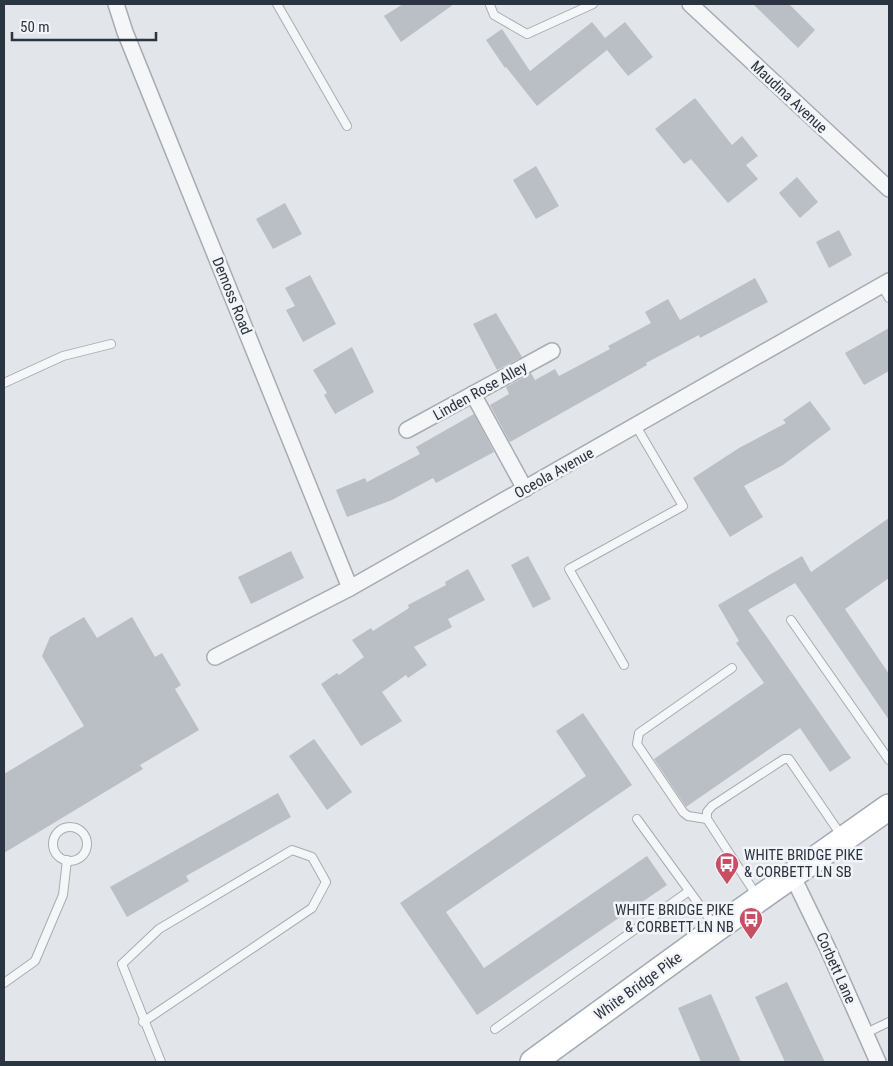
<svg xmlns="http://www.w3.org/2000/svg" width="893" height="1066" viewBox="0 0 893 1066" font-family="'Roboto Condensed',sans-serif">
<rect width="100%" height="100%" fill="#e2e5ea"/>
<g fill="#babfc6">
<path d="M403 4H454L401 42 384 16Z"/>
<path d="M753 4H789L815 30 798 48Z"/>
<path d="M592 22 605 38 625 22 653 57 628 76 607 50 537 106 506 67 505 68 486 40 502 29 530 71Z"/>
<path d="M695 98 732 145 742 136 758 156 746 165 758 179 728 203 691 159 684 164 655 129Z"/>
<path d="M536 166 559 206 536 219 513 180Z"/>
<path d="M797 177 818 202 800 218 779 193Z"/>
<path d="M285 203 302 234 273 249 256 219Z"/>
<path d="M839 230 852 255 829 268 816 242Z"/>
<path d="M310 275 336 324 303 342 286 310 295 306 285 288Z"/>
<path d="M755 278 768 302 700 338 699 335 646 363 647 365 510 442 490 405 509 394 506 387 531 373 535 380 555 369 559 376 610 349 608 346 651 323 645 312 668 299 680 320Z"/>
<path d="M496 313 522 357 497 370 473 324Z"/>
<path d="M889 328V371L864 385 845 353Z"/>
<path d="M352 347 374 392 335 414 324 395 327 393 313 370Z"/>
<path d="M810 401 831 429 783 465 744 486 763 517 730 537 693 478 739 448 786 423 783 420Z"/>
<path d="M474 414 494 452 436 483 433 478 392 500 347 517 336 490 365 478 367 482 420 454 416 447Z"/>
<path d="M889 518V578L845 609 889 674V720L795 583 748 610 851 758 830 772 800 728 686 807 654 759 764 683 736 643 739 641 718 605 802 556 811 572Z"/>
<path d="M291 551 304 578 251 604 238 577Z"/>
<path d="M528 556 551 599 533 608 511 565Z"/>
<path d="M468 569 485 600 448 619 452 627 414 647 427 665 408 678 406 675 382 692 402 721 361 746 321 684 337 673 339 675 364 657 352 640 371 628 373 631 409 608 408 605 446 585 445 582Z"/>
<path d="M84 617 97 638 132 617 155 657 162 653 181 685 175 689 199 730 140 765 143 769 4 853V774L84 726 42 656 50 637Z"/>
<path d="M583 713 632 785 446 912 484 968 647 856 667 885 477 1015 400 903 586 776 556 731Z"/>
<path d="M314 739 352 792 327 810 289 756Z"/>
<path d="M278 793 291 817 186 876 189 881 127 917 110 887Z"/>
<path d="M787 982 825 1062H785L755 997Z"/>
<path d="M711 994 741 1062H701L678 1008Z"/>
</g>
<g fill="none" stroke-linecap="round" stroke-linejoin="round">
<g stroke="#a7acb4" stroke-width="10">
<g id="service">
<path d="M277 4 347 126"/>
<path d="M490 5 494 15 527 34 593 4"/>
<path d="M882 286 889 298"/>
<path d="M4 383 63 356 111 344"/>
<path d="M791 620 889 760"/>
<path d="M624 665 569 569 683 506 636 426"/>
<path d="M637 819 714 925"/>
<path d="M707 819 688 816 683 812 637 744 639 733 732 668"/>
<circle cx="70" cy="844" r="17"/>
<path d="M757 896 707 819V812L712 806 784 759H789L841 835"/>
<path d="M4 983 35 961 63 895 67 860"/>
<path d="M143 1022 312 908 326 882 312 857 292 850 159 929 122 964 161 1062"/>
<path d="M495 1029 689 891"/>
<path d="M866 1033 889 1022"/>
</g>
</g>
<g stroke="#a7acb4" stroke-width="18">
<g id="minor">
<path d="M116 4 125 32 350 588"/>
<path d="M690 4 889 189"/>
<path d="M473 394 525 489"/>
<path d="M407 430 552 351"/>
<path d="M215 657 350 588 889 281"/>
<path d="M792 875 827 947 878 1062"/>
</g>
</g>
<g stroke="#a2aab5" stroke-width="28">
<path id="primary" d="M533 1062 716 929 889 807"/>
</g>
<use href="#service" stroke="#f5f6f8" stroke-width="8"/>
<use href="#minor" stroke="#f5f6f8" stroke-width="15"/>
<use href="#primary" stroke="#fff" stroke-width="25"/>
</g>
<defs>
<g id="bus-pin" transform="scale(1.25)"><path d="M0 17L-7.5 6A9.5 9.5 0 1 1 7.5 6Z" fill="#c84e64" stroke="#f2f4f7"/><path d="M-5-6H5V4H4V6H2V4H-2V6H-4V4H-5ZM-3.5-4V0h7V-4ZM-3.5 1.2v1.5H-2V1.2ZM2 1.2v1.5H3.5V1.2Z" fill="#fff"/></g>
</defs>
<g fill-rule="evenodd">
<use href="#bus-pin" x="727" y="864"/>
<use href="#bus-pin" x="751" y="919"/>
</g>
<g text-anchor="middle" stroke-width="5" stroke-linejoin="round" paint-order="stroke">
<g font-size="15" fill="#2b3441" stroke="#f2f4f7">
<text transform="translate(789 97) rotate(43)" y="5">Maudina Avenue</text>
<text transform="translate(232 296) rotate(68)" y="5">Demoss Road</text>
<text transform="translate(480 391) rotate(-29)" y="5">Linden Rose Alley</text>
<text transform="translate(554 473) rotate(-29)" y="5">Oceola Avenue</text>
<text transform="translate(836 968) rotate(66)" y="5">Corbett Lane</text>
<text transform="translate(638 986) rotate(-36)" y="5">White Bridge Pike</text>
</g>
<g font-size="15" fill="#2b3441" stroke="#f2f4f7" text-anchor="start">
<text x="744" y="860">WHITE BRIDGE PIKE<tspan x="744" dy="17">&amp; CORBETT LN SB</tspan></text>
<text x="734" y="915" text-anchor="end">WHITE BRIDGE PIKE<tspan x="734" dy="17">&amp; CORBETT LN NB</tspan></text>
</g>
</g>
<rect width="893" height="1066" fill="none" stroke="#2b3441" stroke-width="10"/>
<path d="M12 32v8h144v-8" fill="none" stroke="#2b3441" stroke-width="2.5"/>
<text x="20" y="32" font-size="15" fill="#2b3441" stroke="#f2f4f7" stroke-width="4" paint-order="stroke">50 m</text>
</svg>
